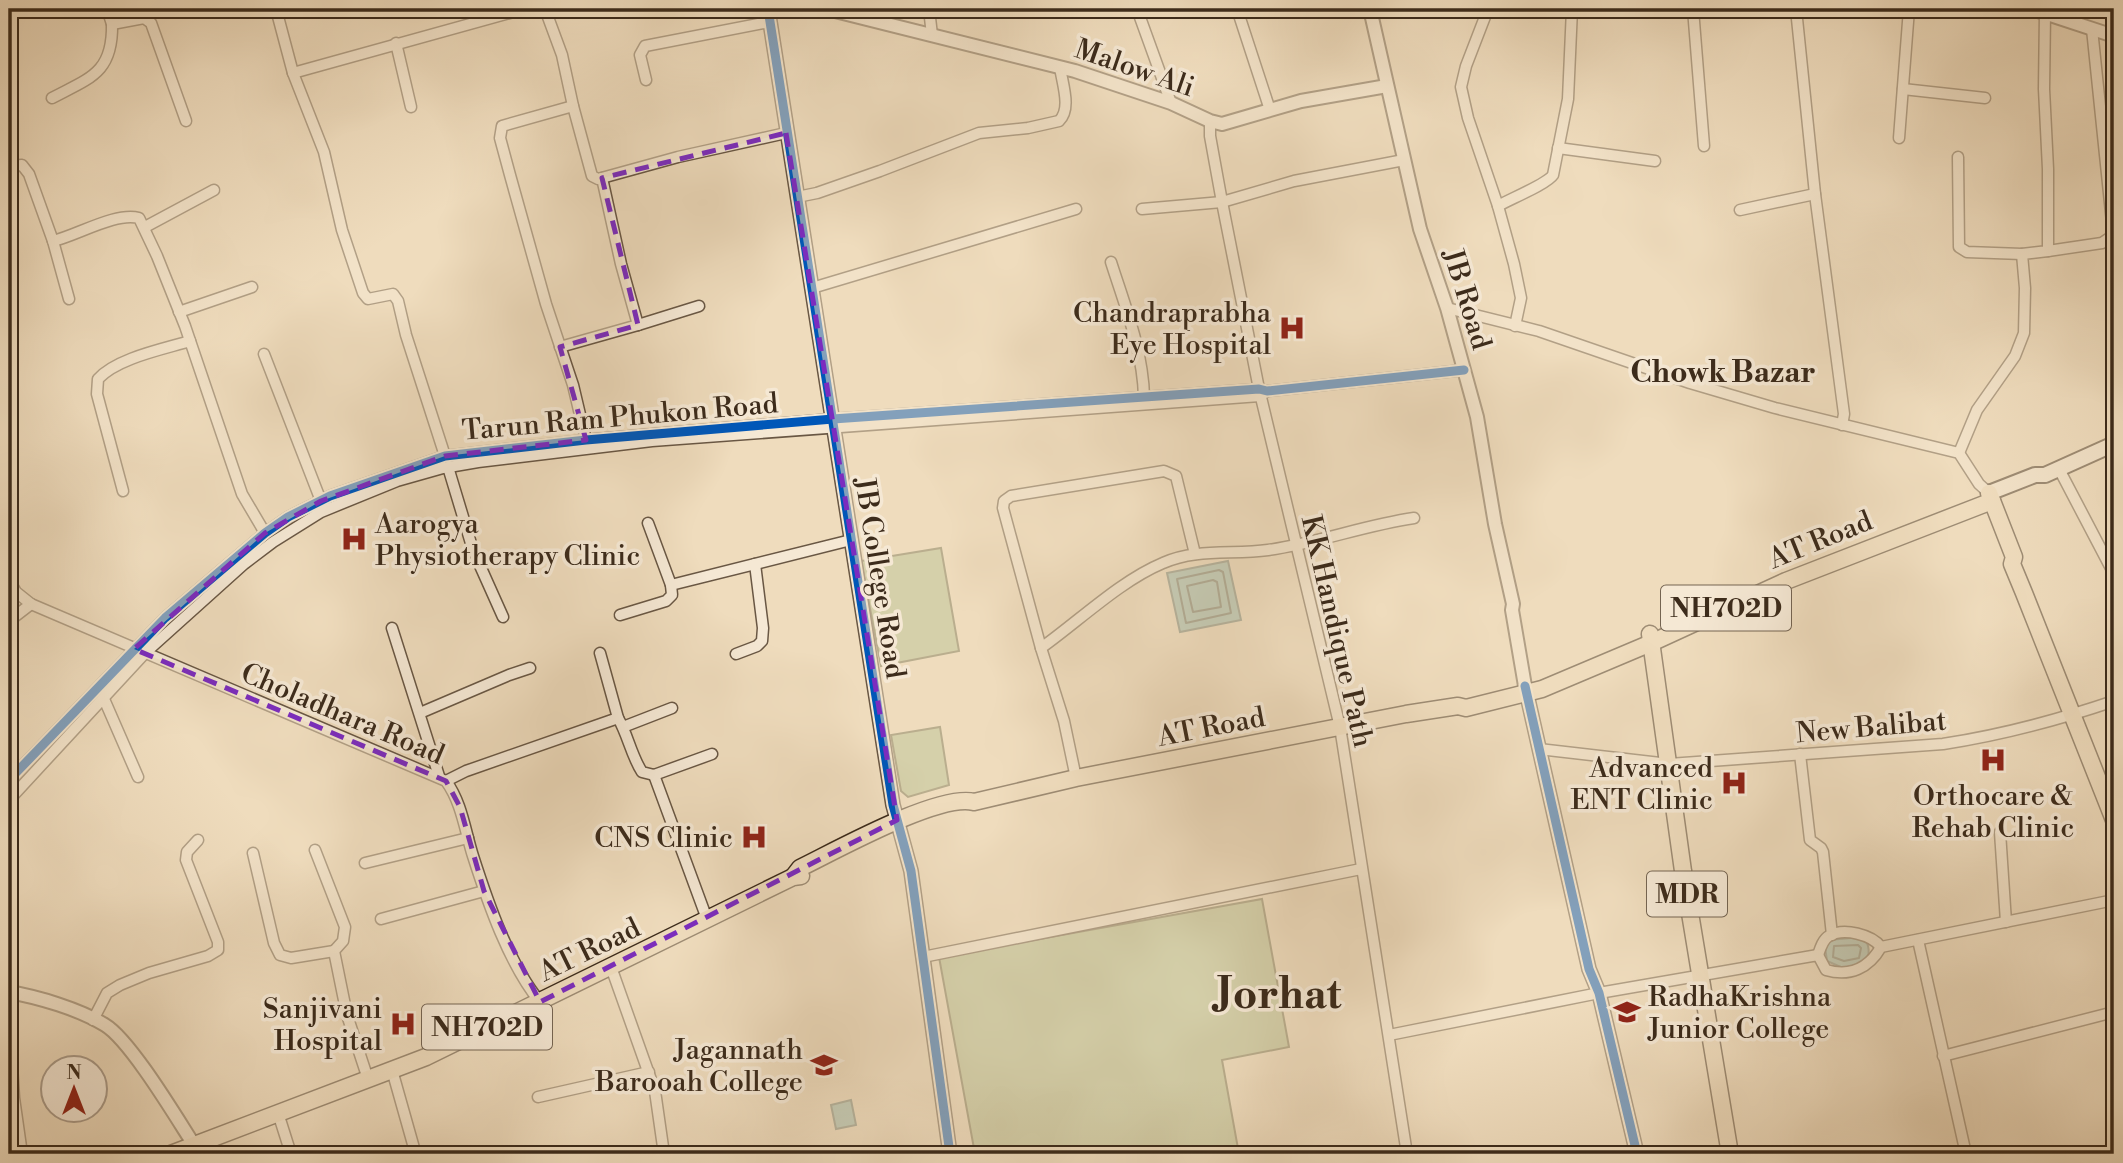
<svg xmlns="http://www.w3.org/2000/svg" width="2123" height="1163" viewBox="0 0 2123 1163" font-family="'Libre Bodoni',serif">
<rect width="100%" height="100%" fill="#efdcbd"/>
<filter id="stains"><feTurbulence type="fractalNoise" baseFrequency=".00286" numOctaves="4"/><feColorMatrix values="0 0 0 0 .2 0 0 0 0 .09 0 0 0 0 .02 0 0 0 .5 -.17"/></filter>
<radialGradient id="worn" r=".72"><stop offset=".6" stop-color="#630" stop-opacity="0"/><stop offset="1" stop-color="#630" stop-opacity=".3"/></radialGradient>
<g fill="#b7c092" stroke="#7a7656" stroke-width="2">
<path d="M941 548 959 651 881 666 861 561Z"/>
<path d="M940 727 949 785 908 797 901 791 891 735Z"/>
<path d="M1262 899 1289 1047 1222 1060 1239 1154H975L939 957Z"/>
</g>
<g fill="#9abcb1" stroke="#748275" stroke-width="2">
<path d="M1228 561 1241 620 1180 632 1167 573Z"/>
<path d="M1862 937C1870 943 1871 956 1864 963L1843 968 1827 961 1825 947 1828 940Z"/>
<path d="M851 1100 856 1125 836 1129 831 1105Z"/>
</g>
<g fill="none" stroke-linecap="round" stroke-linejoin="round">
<g stroke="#6b7466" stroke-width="2">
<path d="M1219 570 1223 572 1231 613 1186 623 1177 579Z"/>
<path d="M1213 580 1217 582 1221 607 1193 612 1187 586Z"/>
<path d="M1858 945 1861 948 1859 958 1844 961 1833 957 1834 946Z"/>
</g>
<g stroke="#695744" stroke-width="13">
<g id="minor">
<path d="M107 9 112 24 144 18 151 23 186 121"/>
<path d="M276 9 293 73 324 152 342 230 363 293 368 299 393 294 398 301 406 335 445 456"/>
<path d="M545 9 562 55 573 106"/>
<path d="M875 9 877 22"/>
<path d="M929 9 932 35"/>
<path d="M1137 9 1171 103"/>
<path d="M1488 9 1466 66 1461 87 1468 118 1498 206 1514 264 1521 298 1515 326"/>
<path d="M1693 9 1704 146"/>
<path d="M1796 9 1815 194 1844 414 1842 425"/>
<path d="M1239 15 1270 110"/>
<path d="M396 43 411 107"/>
<path d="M293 73 524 9"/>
<path d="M646 80 640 55 645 46 769 22"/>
<path d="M1903 89 1985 98"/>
<path d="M52 98C90 78 113 73 112 24"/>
<path d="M1210 121V136L1222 202 1259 389 1340 727 1407 1154"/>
<path d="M1899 138 1909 9"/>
<path d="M1558 148 1655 161"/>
<path d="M1958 157 1959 247 1967 252 2022 254"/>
<path d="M9 166 22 165 29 174 53 241C78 235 115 212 139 218L157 256 185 326 242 494 265 533"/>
<path d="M797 197 817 193 880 171 979 133 1028 128 1059 121C1072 109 1062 83 1060 67"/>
<path d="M1498 206C1510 199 1547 184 1553 175L1568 99 1572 9"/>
<path d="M1142 209 1222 202 1294 181 1404 160"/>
<path d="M1740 210 1815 194"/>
<path d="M145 227 214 190"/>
<path d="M53 241 69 299"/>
<path d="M2048 251 2102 243 2111 237 2113 232 2092 29"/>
<path d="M1111 262C1125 306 1143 351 1144 397"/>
<path d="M812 288 1076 209"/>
<path d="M1447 308 1539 331 1690 383 1775 408 1959 453 1979 484 1989 493"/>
<path d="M179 312 252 287"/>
<path d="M638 325 699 306"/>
<path d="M9 346V345"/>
<path d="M560 347 638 325 621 264 602 178"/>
<path d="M264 354 321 501"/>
<path d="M586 440 573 385 546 304 510 175 500 138 502 126 573 106 592 176 598 179 678 157 786 133"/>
<path d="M1959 453 1977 410 2015 356 2024 333 2025 288 2022 254 2048 251V169L2044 89 2045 13"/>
<path d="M448 467 473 550 503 617"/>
<path d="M2059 469 2114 574"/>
<path d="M123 491 97 394 98 379C117 358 164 349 190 341"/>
<path d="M9 580 16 592 31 604 446 781C462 803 465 831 473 856 488 903 509 964 540 1002"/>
<path d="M671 585 851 540"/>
<path d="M620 615 666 601 672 595 671 585 648 523"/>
<path d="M9 621 31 604"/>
<path d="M392 628 439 776"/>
<path d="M1041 648 1003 508 1004 501 1011 496 1164 471 1176 476 1195 554"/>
<path d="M600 653 618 718C628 735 631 755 642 772L654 775 712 754"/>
<path d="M736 654 757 646 762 641 763 628 755 564"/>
<path d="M104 699 138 777"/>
<path d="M420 713 509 675 530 668"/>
<path d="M623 727 672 708"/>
<path d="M1539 749 1669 764 1943 744C2002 735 2058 720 2114 701"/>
<path d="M1800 754 1810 840 1821 848 1823 852 1832 935"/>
<path d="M654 775 707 919"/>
<path d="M1076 778 1064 721 1041 648C1079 621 1120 581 1163 563 1196 548 1233 555 1268 550 1318 543 1365 525 1414 518"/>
<path d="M9 780 165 618 265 533 288 517 330 496 445 456 586 440 833 419 1259 389 1267 391 1464 370"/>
<path d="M446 781 466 771 618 718"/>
<path d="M9 800 145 653 244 564 273 542 321 512 397 481 443 468 478 462 652 441 1260 396 1267 391"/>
<path d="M2000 832 2006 922"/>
<path d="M315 850 345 927 343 941 334 951 347 1015 368 1079"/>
<path d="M253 853 274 943 280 955 291 958 334 951"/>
<path d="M365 863 468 838"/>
<path d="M381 919 484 891"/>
<path d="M1918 940 1966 1154"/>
<path d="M1818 955C1820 949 1823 939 1829 936 1844 927 1872 935 1881 947"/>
<path d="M923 957 1361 869"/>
<path d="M611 967 655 1091 664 1154"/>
<path d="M9 1018 14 1098 22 1154"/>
<path d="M93 1020 107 993 120 985 149 973 208 956 218 950V942L186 860 187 852 198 840"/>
<path d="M1389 1035 1599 993 1818 955 1826 970C1850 977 1869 968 1881 947L2114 900"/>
<path d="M1943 1056 2114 1012"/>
<path d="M392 1070 414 1148"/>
<path d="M538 1097 649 1072"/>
<path d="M278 1113 291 1154"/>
<path d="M2084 1154H2111"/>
</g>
</g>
<g stroke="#695744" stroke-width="16">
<g id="tertiary">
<path d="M768 9 893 805 911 871 950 1154"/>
<path d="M827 9 1075 71 1171 103 1210 121 1222 124 1301 101 1387 86"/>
<path d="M1370 9 1420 229 1447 308 1477 417 1495 524 1513 604 1512 610 1525 686 1589 969 1599 993 1637 1154"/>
<path d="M2032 9 2114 36"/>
<path d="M9 992C38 997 79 1009 105 1025 130 1040 176 1117 194 1145"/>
</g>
</g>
<g stroke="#3c2b1b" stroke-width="18">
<path id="secondary" d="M1989 493 2035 475H2045L2114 444"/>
</g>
<g stroke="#3c2b1b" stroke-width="19">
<path id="primary" d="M1650 634 1683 871 1730 1154"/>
</g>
<g stroke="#3c2b1b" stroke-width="19">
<g id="trunk">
<path d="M1989 493 2014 557 2012 564 2024 593 2114 820"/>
<path d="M793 877 800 868C835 851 939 793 974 802L1076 778 1406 714 1458 706 1466 708 1542 689 1651 643 1786 581 1992 501"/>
<path d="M171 1154 426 1057 793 877 801 876"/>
</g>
</g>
<use href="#minor" stroke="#f5e8d4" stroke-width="10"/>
<use href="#tertiary" stroke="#f5e8d4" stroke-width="12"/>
<use href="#secondary" stroke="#f5e8d4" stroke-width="14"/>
<use href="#primary" stroke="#efdcbd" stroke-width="16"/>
<use href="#trunk" stroke="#efdcbd" stroke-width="16"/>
<g stroke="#f5e8d4" stroke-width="13">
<g id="cycleway">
<path d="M768 9 893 805 911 871 950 1154"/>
<path d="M1525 686 1589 969 1599 993 1637 1154"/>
<path d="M9 780 165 618 265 533 288 517 330 496 445 456 586 440 833 419 1259 389 1267 391 1464 370"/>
</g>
</g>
<use href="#cycleway" stroke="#0057b8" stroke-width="9"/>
</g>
<path d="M0 0H2123V1163H0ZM786 133 897 820 540 1002 484 891 460 807 446 781 134 649 265 533 321 501 445 456 586 440 560 347 638 325 602 178Z" fill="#efdcbd" fill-opacity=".55" fill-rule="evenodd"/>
<path fill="none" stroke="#7b2cbf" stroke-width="5" stroke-dasharray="14 9" stroke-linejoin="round" d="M786 133 897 820 540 1002 484 891 460 807 446 781 134 649 265 533 321 501 445 456 586 440 560 347 638 325 602 178Z"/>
<defs>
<g id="hospital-bare" transform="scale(2.1)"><path d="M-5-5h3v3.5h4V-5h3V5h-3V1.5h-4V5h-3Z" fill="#8f2418" stroke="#f5e8d4" stroke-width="2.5" paint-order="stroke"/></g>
<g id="university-bare" transform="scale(2.1)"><path d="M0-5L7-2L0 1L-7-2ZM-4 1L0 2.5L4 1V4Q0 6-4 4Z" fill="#8f2418" stroke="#f5e8d4" stroke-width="2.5" paint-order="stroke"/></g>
</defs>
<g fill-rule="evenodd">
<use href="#hospital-bare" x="1292" y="328"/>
<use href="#hospital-bare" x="354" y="539"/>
<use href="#hospital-bare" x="1993" y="760"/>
<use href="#hospital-bare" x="1734" y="783"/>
<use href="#hospital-bare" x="754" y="837"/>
<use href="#university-bare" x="1627" y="1012"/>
<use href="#hospital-bare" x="403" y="1024"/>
<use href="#university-bare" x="824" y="1065"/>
</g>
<g text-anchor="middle" stroke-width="7" stroke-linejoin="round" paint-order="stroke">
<g fill="#f5e8d4" stroke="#746452" stroke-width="2">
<rect x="1661" y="585.5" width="130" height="45" rx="5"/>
<rect x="1647" y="871.5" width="80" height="45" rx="5"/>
<rect x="422" y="1004.5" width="130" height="45" rx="5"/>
</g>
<g font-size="26" font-weight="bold" fill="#3c2b1b">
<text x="1726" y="617">NH702D</text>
<text x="1687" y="903">MDR</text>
<text x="487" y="1036">NH702D</text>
</g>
<g font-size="28" fill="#3c2b1b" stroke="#f5e8d4">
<text transform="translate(1135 67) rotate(19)" y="10">Malow Ali</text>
<text transform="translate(1468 299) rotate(73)" y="10">JB Road</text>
<text transform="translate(620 416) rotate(-5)" y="10">Tarun Ram Phukon Road</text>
<text transform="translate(1820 539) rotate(-22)" y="10">AT Road</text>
<text transform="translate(881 578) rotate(81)" y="10">JB College Road</text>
<text transform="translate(1338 631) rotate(77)" y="10">KK Handique Path</text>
<text transform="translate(343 713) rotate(23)" y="10">Choladhara Road</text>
<text transform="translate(1211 726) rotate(-11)" y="10">AT Road</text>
<text transform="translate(1871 726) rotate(-5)" y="10">New Balibat</text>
<text transform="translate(589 949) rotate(-26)" y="10">AT Road</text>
</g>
<g font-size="28" fill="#3c2b1b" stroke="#f5e8d4" text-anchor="end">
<text x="1271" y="322">Chandraprabha<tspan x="1271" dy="32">Eye Hospital</tspan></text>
<text x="375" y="533" text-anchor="start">Aarogya<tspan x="375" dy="32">Physiotherapy Clinic</tspan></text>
<text x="1713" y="777">Advanced<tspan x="1713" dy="32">ENT Clinic</tspan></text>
<text x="1993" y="805" text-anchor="middle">Orthocare &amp;<tspan x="1993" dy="32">Rehab Clinic</tspan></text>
<text x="733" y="847">CNS Clinic</text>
<text x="1648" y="1006" text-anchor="start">RadhaKrishna<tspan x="1648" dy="32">Junior College</tspan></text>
<text x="382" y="1018">Sanjivani<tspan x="382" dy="32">Hospital</tspan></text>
<text x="803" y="1059">Jagannath<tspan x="803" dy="32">Barooah College</tspan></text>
</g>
<g font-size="30" font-weight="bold" fill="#3c2b1b" stroke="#f5e8d4">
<text x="1723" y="382">Chowk Bazar</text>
</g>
<g font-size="42" font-weight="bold" fill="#3c2b1b" stroke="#f5e8d4">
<text x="1279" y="1008">Jorhat</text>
</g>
</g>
<rect width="2123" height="1163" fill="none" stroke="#efdcbd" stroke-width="35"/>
<rect x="10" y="10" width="2102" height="1142" fill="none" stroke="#3c2b1b" stroke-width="3.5"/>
<rect x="18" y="18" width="2088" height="1128" fill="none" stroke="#3c2b1b" stroke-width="2"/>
<g transform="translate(74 1089)"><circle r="33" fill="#f5e8d4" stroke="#ab9c8a" stroke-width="2"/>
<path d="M0-5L12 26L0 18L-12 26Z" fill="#8f2418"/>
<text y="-10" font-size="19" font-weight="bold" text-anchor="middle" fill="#3c2b1b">N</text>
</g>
<rect width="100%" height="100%" filter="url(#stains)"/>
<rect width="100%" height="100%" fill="url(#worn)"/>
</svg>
